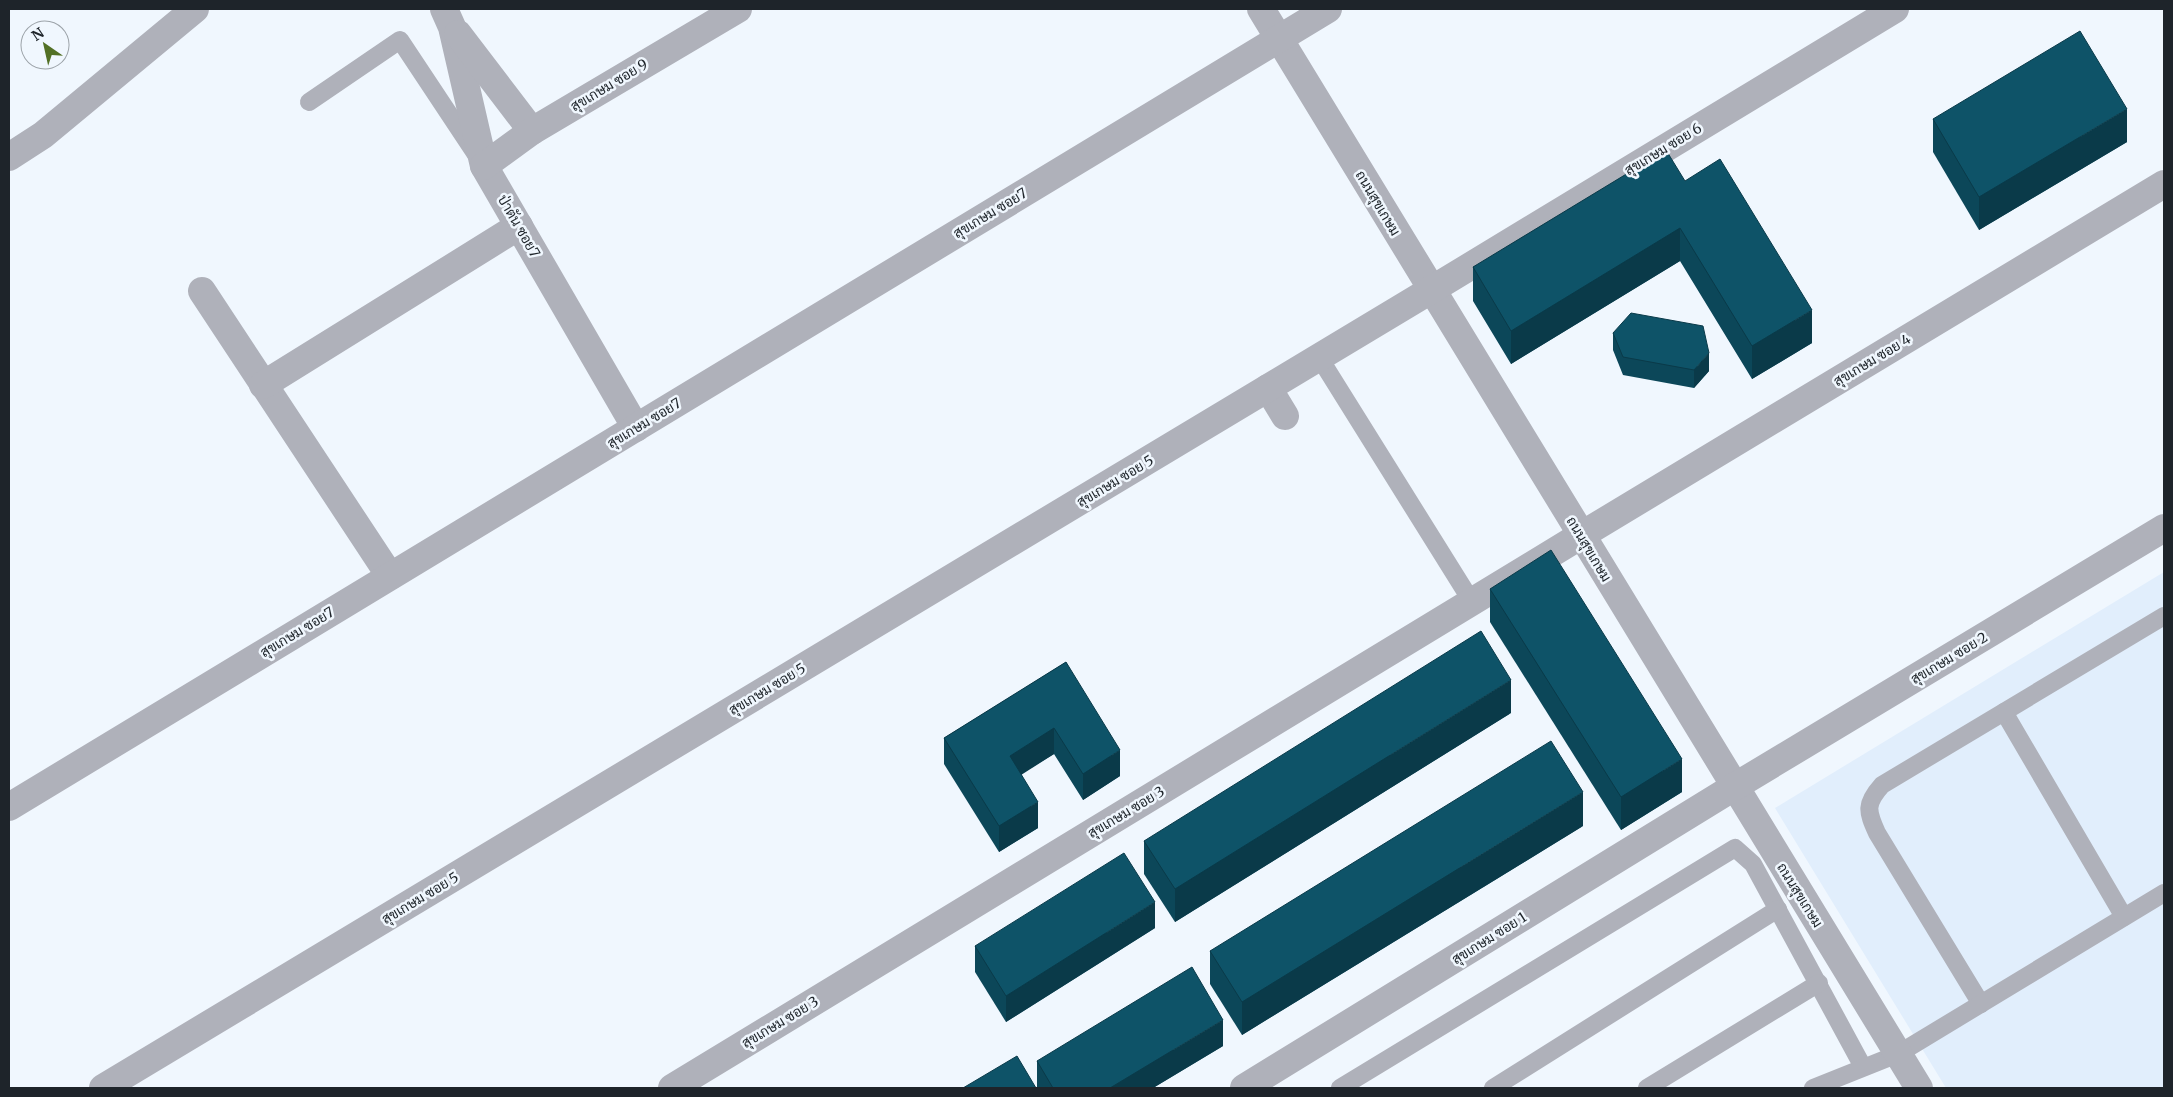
<svg xmlns="http://www.w3.org/2000/svg" width="2173" height="1097" viewBox="0 0 2173 1097" font-family="Merriweather,Sarabun,serif">
<rect width="100%" height="100%" fill="#f0f7fe"/>
<path fill="#e1eefc" d="M2164 572V1088H1946L1775 808Z"/>
<g fill="none" stroke-linecap="round" stroke-linejoin="round">
<g stroke="#afb1ba" stroke-width="18">
<path d="M309 102 400 40 475 153"/>
<path d="M1319 357 1472 602"/>
<path d="M2004 712 2124 917"/>
<path d="M1981 1004 1877 833C1867 811 1865 804 1882 785L2164 616"/>
<path d="M1340 1088 1735 848 1753 864 1863 1067"/>
<path d="M1493 1088 1778 909"/>
<path d="M1647 1088 1819 983"/>
<path d="M1813 1088 1898 1054 2164 893"/>
</g>
<g stroke="#afb1ba" stroke-width="28">
<path d="M444 9 452 27 484 166 636 428"/>
<path d="M1261 9 1919 1088"/>
<path d="M458 34 532 131"/>
<path d="M9 157 43 135 195 9"/>
<path d="M484 166 532 131 738 9"/>
<path d="M202 291 390 576"/>
<path d="M263 385 519 226"/>
<path d="M1268 388 1285 416"/>
<path d="M9 807 1328 9"/>
<path d="M103 1088 1431 290 1895 9"/>
<path d="M672 1088 1580 536 2164 184"/>
<path d="M1244 1088 1734 787 2164 528"/>
</g>
</g>
<g fill="#0c4759">
<path d="M1933 119 2127 142 1979 230 1933 152Z"/>
<path d="M1685 181 1812 343 1752 379 1680 261 1511 364 1473 301V267Z"/>
<path d="M1613 333 1709 371 1694 388 1623 375 1613 350Z"/>
<path d="M1490 589 1682 792 1621 830 1490 622Z"/>
<path d="M1066 662 1120 776 1083 800 1054 754 1021 774 1038 828 999 852 944 764V738Z"/>
<path d="M1511 713 1175 922 1144 874V841Z"/>
<path d="M1583 826 1242 1035 1210 984V951Z"/>
<path d="M1155 928 1006 1022 975 972V946Z"/>
<path d="M1223 1046 1153 1088H1038L1037 1087V1061Z"/>
</g>
<g fill="#0a3a49">
<path d="M2127 109V142L1979 230V197Z"/>
<path d="M1680 228V261L1511 364V331Z"/>
<path d="M1812 310V343L1752 379V346Z"/>
<path d="M1709 353V371L1694 388V370Z"/>
<path d="M1511 680V713L1175 922V889Z"/>
<path d="M1054 728V754L1010 782V756Z"/>
<path d="M1120 750V776L1083 800V774Z"/>
<path d="M1682 759V792L1621 830V797Z"/>
<path d="M1583 792V826L1242 1035V1002Z"/>
<path d="M1038 802V828L999 852V826Z"/>
<path d="M1155 902V928L1006 1022V996Z"/>
<path d="M1223 1020V1046L1153 1088H1110Z"/>
</g>
<g fill="#0e5368" stroke="#0a3a49">
<path d="M2080 31 2127 109 1979 197 1933 119Z"/>
<path d="M1666 150 1685 181 1720 159 1812 310 1752 346 1680 228 1511 331 1473 267Z"/>
<path d="M1631 313 1703 326 1709 353 1694 370 1623 357 1613 333Z"/>
<path d="M1551 550 1682 759 1621 797 1490 589Z"/>
<path d="M1481 631 1511 680 1175 889 1144 841Z"/>
<path d="M1066 662 1120 750 1083 774 1054 728 1010 756 1038 802 999 826 944 738Z"/>
<path d="M1551 741 1583 792 1242 1002 1210 951Z"/>
<path d="M1124 853 1155 902 1006 996 975 946Z"/>
<path d="M1192 967 1223 1020 1110 1088H1053L1037 1061Z"/>
<path d="M1017 1056 1036 1088H963Z"/>
</g>
<g text-anchor="middle" stroke-width="5" stroke-linejoin="round" paint-order="stroke">
<g font-size="14" fill="#1e242a" stroke="#f0f7fe">
<text transform="translate(609 85) rotate(-31)" y="5">สุขเกษม ซอย 9</text>
<text transform="translate(1663 149) rotate(-31)" y="5">สุขเกษม ซอย 6</text>
<text transform="translate(1378 203) rotate(59)" y="5">ถนนสุขเกษม</text>
<text transform="translate(990 213) rotate(-31)" y="5">สุขเกษม ซอย7</text>
<text transform="translate(519 226) rotate(60)" y="5">ป่าตัน ซอย7</text>
<text transform="translate(1872 360) rotate(-31)" y="5">สุขเกษม ซอย 4</text>
<text transform="translate(644 423) rotate(-31)" y="5">สุขเกษม ซอย7</text>
<text transform="translate(1115 481) rotate(-31)" y="5">สุขเกษม ซอย 5</text>
<text transform="translate(1589 549) rotate(59)" y="5">ถนนสุขเกษม</text>
<text transform="translate(297 632) rotate(-31)" y="5">สุขเกษม ซอย7</text>
<text transform="translate(1949 658) rotate(-31)" y="5">สุขเกษม ซอย 2</text>
<text transform="translate(767 689) rotate(-31)" y="5">สุขเกษม ซอย 5</text>
<text transform="translate(1126 812) rotate(-31)" y="5">สุขเกษม ซอย 3</text>
<text transform="translate(1800 895) rotate(58)" y="5">ถนนสุขเกษม</text>
<text transform="translate(420 898) rotate(-31)" y="5">สุขเกษม ซอย 5</text>
<text transform="translate(1489 938) rotate(-32)" y="5">สุขเกษม ซอย 1</text>
<text transform="translate(780 1022) rotate(-31)" y="5">สุขเกษม ซอย 3</text>
</g>
</g>
<rect width="2173" height="1097" fill="none" stroke="#1e242a" stroke-width="20"/>
<g transform="translate(45 45) rotate(326)"><circle r="24" fill="#f0f7fe" stroke="#9ca3a9"/>
<path d="M0-4L9 19L0 12L-9 19Z" fill="#527025"/>
<text y="-8" font-size="14" font-weight="bold" text-anchor="middle" fill="#1e242a">N</text>
</g>
</svg>
